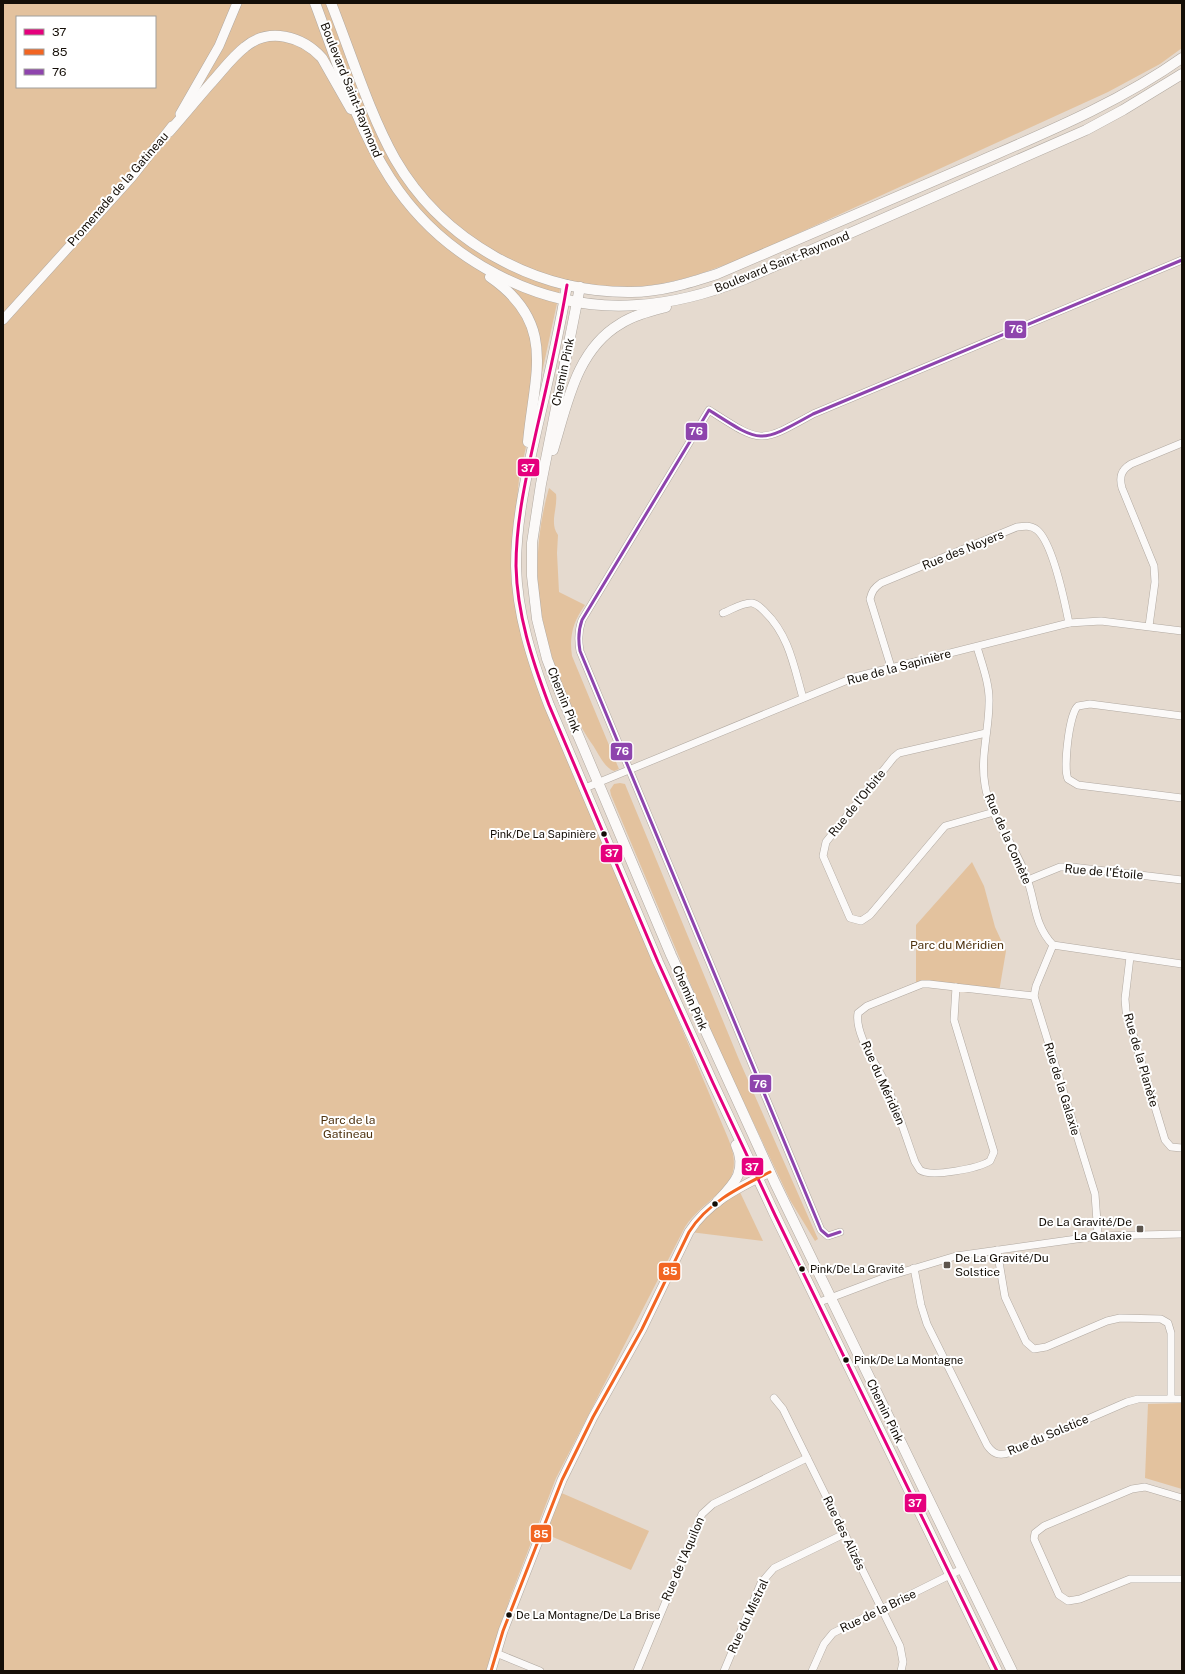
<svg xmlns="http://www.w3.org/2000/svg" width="1185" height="1674" viewBox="0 0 1185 1674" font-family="'Public Sans',sans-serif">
<rect width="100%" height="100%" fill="#e5dacf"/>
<g fill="#e3c29e" fill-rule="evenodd">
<path d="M3 3H1182V48L1160 64 1108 92 744 258C716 268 689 279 659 284 627 290 594 285 562 280L519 479 512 554 546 707 728 1138C749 1189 709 1192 685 1227L556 1478 511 1595 486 1671H3ZM17 17H155V87H17Z"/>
<path d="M549 488 556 494C558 508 549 523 558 535L557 553 559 592 585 605C573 622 569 636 572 656L619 769 614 771C604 768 598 752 592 744 580 727 572 709 564 690 536 622 529 559 549 488Z"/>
<path d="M620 783 625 784 627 789 740 1062 818 1239 815 1241 790 1200 728 1069 693 990 611 795 610 790 614 784Z"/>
<path d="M972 862 984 886 995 927 1006 951 999 992 916 985V925Z"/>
<path d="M738 1188 763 1241 690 1232Z"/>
<path d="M1182 1403V1489L1145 1478 1148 1404Z"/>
<path d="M557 1491 649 1531 631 1570 541 1532Z"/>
</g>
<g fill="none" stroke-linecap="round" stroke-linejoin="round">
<g stroke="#b1a9a1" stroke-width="8">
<g id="minor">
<path d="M723 613C731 610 743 602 752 603 758 604 761 608 765 612 789 635 794 667 803 698"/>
<path d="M1149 626 1155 582 1154 566 1122 488C1119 477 1121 470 1131 464L1182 443"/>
<path d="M977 647C982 664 990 685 989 703 989 731 980 757 985 785 990 818 1015 844 1026 876 1036 901 1033 924 1053 945L1182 964"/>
<path d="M891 667 870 599C872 591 874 588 881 583L1017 527C1024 526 1031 525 1037 530 1053 543 1065 603 1069 623"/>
<path d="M1182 716 1090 704 1078 706C1069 713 1063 769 1068 779L1078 785 1182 798"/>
<path d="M986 733 899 753 894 757 826 842 823 856 850 918 861 921 870 915 945 826 994 812"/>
<path d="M585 788 855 677 1069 623 1101 621 1182 631"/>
<path d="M1028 880 1060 867H1072L1182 880"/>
<path d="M1053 945 1036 986 1034 996 1095 1194 1098 1236"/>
<path d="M1130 957 1125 999 1126 1011 1165 1140 1171 1147 1182 1148"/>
<path d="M956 987 954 1020 994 1152 990 1161C979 1168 931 1178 920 1170L915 1162C906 1138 899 1113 888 1089 880 1069 854 1035 858 1013L867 1006 922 984H929L1034 996"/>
<path d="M840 1232 828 1236 821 1230 580 651C578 640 578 631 582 620L709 410C762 444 759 444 813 414L1182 260"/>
<path d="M997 1250 1005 1297 1026 1342 1034 1349 1046 1347 1107 1321 1120 1318 1161 1319 1168 1323 1171 1333V1398"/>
<path d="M914 1268 921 1305 927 1324 987 1445C993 1454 999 1456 1009 1453L1127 1402 1138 1399H1182"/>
<path d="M817 1303 886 1277 956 1256 1098 1236 1182 1234"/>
<path d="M774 1398 783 1409 900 1646 903 1662 901 1671"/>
<path d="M1182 1498 1145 1487 1132 1489 1044 1526 1035 1533 1034 1539 1059 1595 1068 1601 1080 1599 1130 1579H1182"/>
<path d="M496 1653 540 1671"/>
<path d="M637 1671 702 1514 713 1504 807 1458"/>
<path d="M724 1671 761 1583 774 1568 844 1534"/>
<path d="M812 1671 824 1644 833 1633 962 1569"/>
</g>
</g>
<g stroke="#b1a9a1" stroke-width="10">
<g id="tertiary">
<path d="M180 114 219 46 237 3"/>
<path d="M3 320 132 177 172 126"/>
<path d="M491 1671 503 1631 562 1480 593 1417 642 1329 689 1232C708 1202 740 1187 770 1172"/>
</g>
</g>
<g stroke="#b1a9a1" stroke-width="11">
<g id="secondary">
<path d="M315 3C337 61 356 125 390 178 442 259 540 312 637 305 674 303 710 293 745 279L1086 130 1123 110 1182 74"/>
<path d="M331 3C351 53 369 113 395 159 443 242 536 293 631 292 661 292 689 283 717 274 804 237 891 200 978 162 1047 132 1120 102 1182 58"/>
<path d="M169 132C183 116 197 99 211 83 222 71 232 57 245 47 269 27 302 36 322 58L351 109"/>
<path d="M490 277C558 324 534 374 528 442"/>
<path d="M567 285C559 333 548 381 537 428 527 473 516 519 516 566 517 614 532 660 549 705L658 962 713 1083 775 1215 997 1671"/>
<path d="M580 287 541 484 532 543V576L537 619 547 659 559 690 671 955 775 1183 1012 1671"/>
<path d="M553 450C567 405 576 350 620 324 634 315 651 311 666 307"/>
<path d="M717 1202C734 1184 748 1171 736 1145"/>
</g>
</g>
<use href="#minor" stroke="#fbf9f8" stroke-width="7"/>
<use href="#tertiary" stroke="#fbf9f8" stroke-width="9"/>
<use href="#secondary" stroke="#fbf9f8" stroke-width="10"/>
<g stroke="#fff" stroke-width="6">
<path id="bus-1" d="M567 285C559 333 548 381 537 428 527 473 516 519 516 566 517 614 532 660 549 705L658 962 713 1083 775 1215 997 1671"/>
</g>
<g stroke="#fff" stroke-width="6">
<path id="bus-2" d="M491 1671 503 1631 562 1480 593 1417 642 1329 689 1232C708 1202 740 1187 770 1172"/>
</g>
<g stroke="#fff" stroke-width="6">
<path id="bus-3" d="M840 1232 828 1236 821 1230 580 651C578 640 578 631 582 620L709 410C762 444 759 444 813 414L1182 260"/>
</g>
<use href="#bus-1" stroke="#e5007d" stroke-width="3"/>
<use href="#bus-2" stroke="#f26522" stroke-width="3"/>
<use href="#bus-3" stroke="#8e44ad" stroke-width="3"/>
</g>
<g fill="#140e07" stroke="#fff" stroke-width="1.5">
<circle cx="604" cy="834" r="3.5"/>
<circle cx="715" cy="1204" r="3.5"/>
<circle cx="802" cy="1269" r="3.5"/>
<circle cx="846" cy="1360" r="3.5"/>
<circle cx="509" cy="1615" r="3.5"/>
</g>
<g fill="#5d554d" stroke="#fff" stroke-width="1.5">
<rect x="1136" y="1225" width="8" height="8" rx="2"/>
<rect x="943" y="1261" width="8" height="8" rx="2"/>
</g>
<g text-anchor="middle" stroke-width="4" stroke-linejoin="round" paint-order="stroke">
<g font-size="11" fill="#140e07" stroke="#fff" text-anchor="start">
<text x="596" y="838" text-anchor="end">Pink/De La Sapinière</text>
<text x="810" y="1273">Pink/De La Gravité</text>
<text x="854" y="1364">Pink/De La Montagne</text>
<text x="516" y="1619">De La Montagne/De La Brise</text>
</g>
<g font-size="12" fill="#140e07" stroke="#fff">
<text transform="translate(351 90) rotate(68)" y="4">Boulevard Saint-Raymond</text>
<text transform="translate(118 189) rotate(-49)" y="4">Promenade de la Gatineau</text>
<text transform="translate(782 262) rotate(-22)" y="4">Boulevard Saint-Raymond</text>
<text transform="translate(563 372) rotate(-78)" y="4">Chemin Pink</text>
<text transform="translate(963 550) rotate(-22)" y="4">Rue des Noyers</text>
<text transform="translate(899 667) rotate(-15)" y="4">Rue de la Sapinière</text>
<text transform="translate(564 700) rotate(68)" y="4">Chemin Pink</text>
<text transform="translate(857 803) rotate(-51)" y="4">Rue de l'Orbite</text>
<text transform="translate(1008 839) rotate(66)" y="4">Rue de la Comète</text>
<text transform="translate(1104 872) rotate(5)" y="4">Rue de l'Étoile</text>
<text transform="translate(690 998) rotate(66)" y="4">Chemin Pink</text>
<text transform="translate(1141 1060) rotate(74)" y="4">Rue de la Planète</text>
<text transform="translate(883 1083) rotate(66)" y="4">Rue du Méridien</text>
<text transform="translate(1062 1089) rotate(73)" y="4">Rue de la Galaxie</text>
<text transform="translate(885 1411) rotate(64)" y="4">Chemin Pink</text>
<text transform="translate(1048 1435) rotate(-23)" y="4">Rue du Solstice</text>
<text transform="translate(844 1533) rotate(64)" y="4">Rue des Alizés</text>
<text transform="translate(683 1559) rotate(-67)" y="4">Rue de l'Aquilon</text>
<text transform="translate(878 1611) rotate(-26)" y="4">Rue de la Brise</text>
<text transform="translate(748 1616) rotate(-65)" y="4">Rue du Mistral</text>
</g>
<g font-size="12" fill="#4e320f" stroke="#fff">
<text x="957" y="949">Parc du Méridien</text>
<text x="348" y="1124">Parc de la<tspan x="348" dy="14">Gatineau</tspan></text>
</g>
<g font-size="12" fill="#140e07" stroke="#fff" text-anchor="end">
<text x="1132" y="1226">De La Gravité/De<tspan x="1132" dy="14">La Galaxie</tspan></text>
<text x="955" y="1262" text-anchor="start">De La Gravité/Du<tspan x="955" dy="14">Solstice</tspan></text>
</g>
</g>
<g stroke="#fff" stroke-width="1.5">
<rect x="1004" y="320" width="23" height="19" rx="4" fill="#8e44ad"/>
<rect x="685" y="422" width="23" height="19" rx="4" fill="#8e44ad"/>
<rect x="517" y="458" width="23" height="19" rx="4" fill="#e5007d"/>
<rect x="610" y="742" width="23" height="19" rx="4" fill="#8e44ad"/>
<rect x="600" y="844" width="23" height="19" rx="4" fill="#e5007d"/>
<rect x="749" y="1074" width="23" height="19" rx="4" fill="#8e44ad"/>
<rect x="741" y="1157" width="23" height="19" rx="4" fill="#e5007d"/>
<rect x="658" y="1262" width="23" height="19" rx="4" fill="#f26522"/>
<rect x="904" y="1493" width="23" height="20" rx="4" fill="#e5007d"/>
<rect x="530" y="1524" width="22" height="19" rx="4" fill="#f26522"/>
</g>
<g font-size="11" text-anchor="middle" font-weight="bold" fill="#fff">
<text x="1016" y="333">76</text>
<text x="696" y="435">76</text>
<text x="528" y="472">37</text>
<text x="622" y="755">76</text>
<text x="612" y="857">37</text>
<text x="760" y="1088">76</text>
<text x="752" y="1171">37</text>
<text x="670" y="1275">85</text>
<text x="915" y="1507">37</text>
<text x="541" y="1538">85</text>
</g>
<rect width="1185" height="1674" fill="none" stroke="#140e07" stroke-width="8"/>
<rect x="16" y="16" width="140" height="72" fill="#ffffff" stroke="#a19f9c"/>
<rect x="24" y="29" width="20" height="6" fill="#e5007d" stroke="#a19f9c"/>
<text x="52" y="36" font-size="12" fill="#140e07">37</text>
<rect x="24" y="49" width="20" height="6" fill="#f26522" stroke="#a19f9c"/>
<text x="52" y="56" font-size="12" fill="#140e07">85</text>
<rect x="24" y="69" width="20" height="6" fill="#8e44ad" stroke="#a19f9c"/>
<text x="52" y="76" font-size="12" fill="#140e07">76</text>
</svg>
